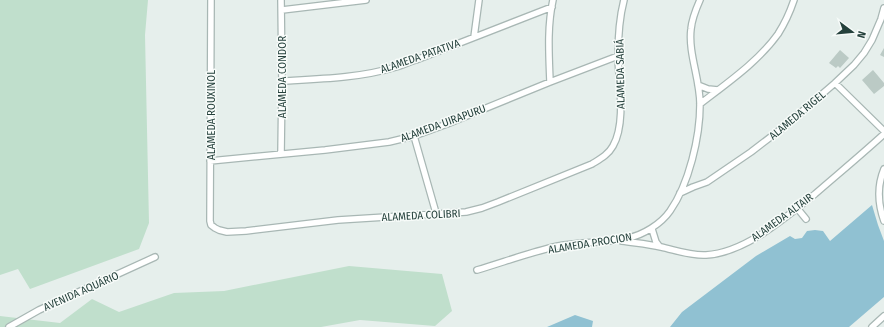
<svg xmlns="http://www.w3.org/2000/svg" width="884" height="327" font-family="'Fira Sans Condensed',sans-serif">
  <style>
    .green { fill: #c0dfcc }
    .water { fill: #90c1d2 }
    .building { fill: #bbcac5 }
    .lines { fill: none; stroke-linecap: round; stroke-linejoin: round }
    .minor-casing { stroke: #a8b7b4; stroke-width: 8 }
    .minor { stroke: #fff; stroke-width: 5.5 }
    .labels { text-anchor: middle; stroke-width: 3; stroke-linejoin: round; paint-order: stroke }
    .street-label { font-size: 11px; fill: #25413c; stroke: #f7fbf9 }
  </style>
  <rect width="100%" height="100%" fill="#e6efec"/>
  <!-- green -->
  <path class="green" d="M0 0H148L145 35 149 223 139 249 30 289 18 269 0 275Z
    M349 266 442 274 452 311 435 326 360 320 321 327H0V316L60 323 92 299 119 312 174 293 224 291Z"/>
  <!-- water -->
  <path class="water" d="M872 205 878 225 884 241V297L849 327H670L682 312 756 256 790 236 795 239 802 238 807 231 815 230 823 231 830 241Z
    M575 315 593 321 592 327H547Z"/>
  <!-- building -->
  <path class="building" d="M884 48V57L880 55Z
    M840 50 849 58 840 68 838 66 836 68 829 63Z
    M873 70 884 83V86L874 94 862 80Z"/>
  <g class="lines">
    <!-- minor casing -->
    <g class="minor-casing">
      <path id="minor" d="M211 0 210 221 211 225 215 228 219 230 227 232 246 231 338 220 466 212 482 208 498 202 592 164C600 159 608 155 613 146 626 123 619 84 618 58 618 38 619 19 624 0
        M282 10 366 0
        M474 37 479 0
        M282 81C320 79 360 78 396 67 403 65 409 62 416 60L552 7
        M550 82C549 55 547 27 553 0
        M835 83 884 131
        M698 85 708 89 718 90
        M700 104C727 83 758 62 778 34 785 23 790 12 794 0
        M414 136 436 213
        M281 154 282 81 281 0
        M210 161 325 150 389 142 414 136 447 124 550 82 618 56
        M884 169C877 186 878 204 884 221
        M680 193 693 187 707 182 751 152 785 126 835 83 854 65 864 53 872 40 881 19 884 8
        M797 208 806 219
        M652 229 656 242 659 246
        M622 241C635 243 648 244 661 247 675 250 691 256 706 255 745 253 785 218 815 194 838 174 861 155 884 134
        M477 270C504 262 531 252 558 246 581 242 605 243 628 238 643 235 661 224 670 211 689 184 700 137 700 104 700 79 688 53 691 29 692 19 696 9 700 0
        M9 327 39 310 155 257
        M872 327 884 316"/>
    </g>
    <!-- minor -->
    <use href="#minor" class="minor"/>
  </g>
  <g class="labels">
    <!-- street labels -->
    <g class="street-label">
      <text transform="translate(420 56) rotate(-19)" y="4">ALAMEDA PATATIVA</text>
      <text transform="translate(620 74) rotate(-91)" y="4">ALAMEDA SABIÁ</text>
      <text transform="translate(282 77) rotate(-90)" y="4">ALAMEDA CONDOR</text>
      <text transform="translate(211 115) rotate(-90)" y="4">ALAMEDA ROUXINOL</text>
      <text transform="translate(797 115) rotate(-40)" y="4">ALAMEDA RIGEL</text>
      <text transform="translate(443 123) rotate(-20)" y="4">ALAMEDA UIRAPURU</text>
      <text transform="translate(421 215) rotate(-3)" y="4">ALAMEDA COLIBRI</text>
      <text transform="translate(782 217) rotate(-36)" y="4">ALAMEDA ALTAIR</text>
      <text transform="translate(590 243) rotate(-9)" y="4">ALAMEDA PROCION</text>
      <text transform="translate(81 291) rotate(-24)" y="4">AVENIDA AQUÁRIO</text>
    </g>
  </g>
  <!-- north arrow -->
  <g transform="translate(852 32) rotate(106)" stroke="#f7fbf9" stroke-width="3" paint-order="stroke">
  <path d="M0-3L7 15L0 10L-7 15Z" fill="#25413c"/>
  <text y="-6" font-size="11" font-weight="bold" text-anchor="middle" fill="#25413c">N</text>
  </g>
</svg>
